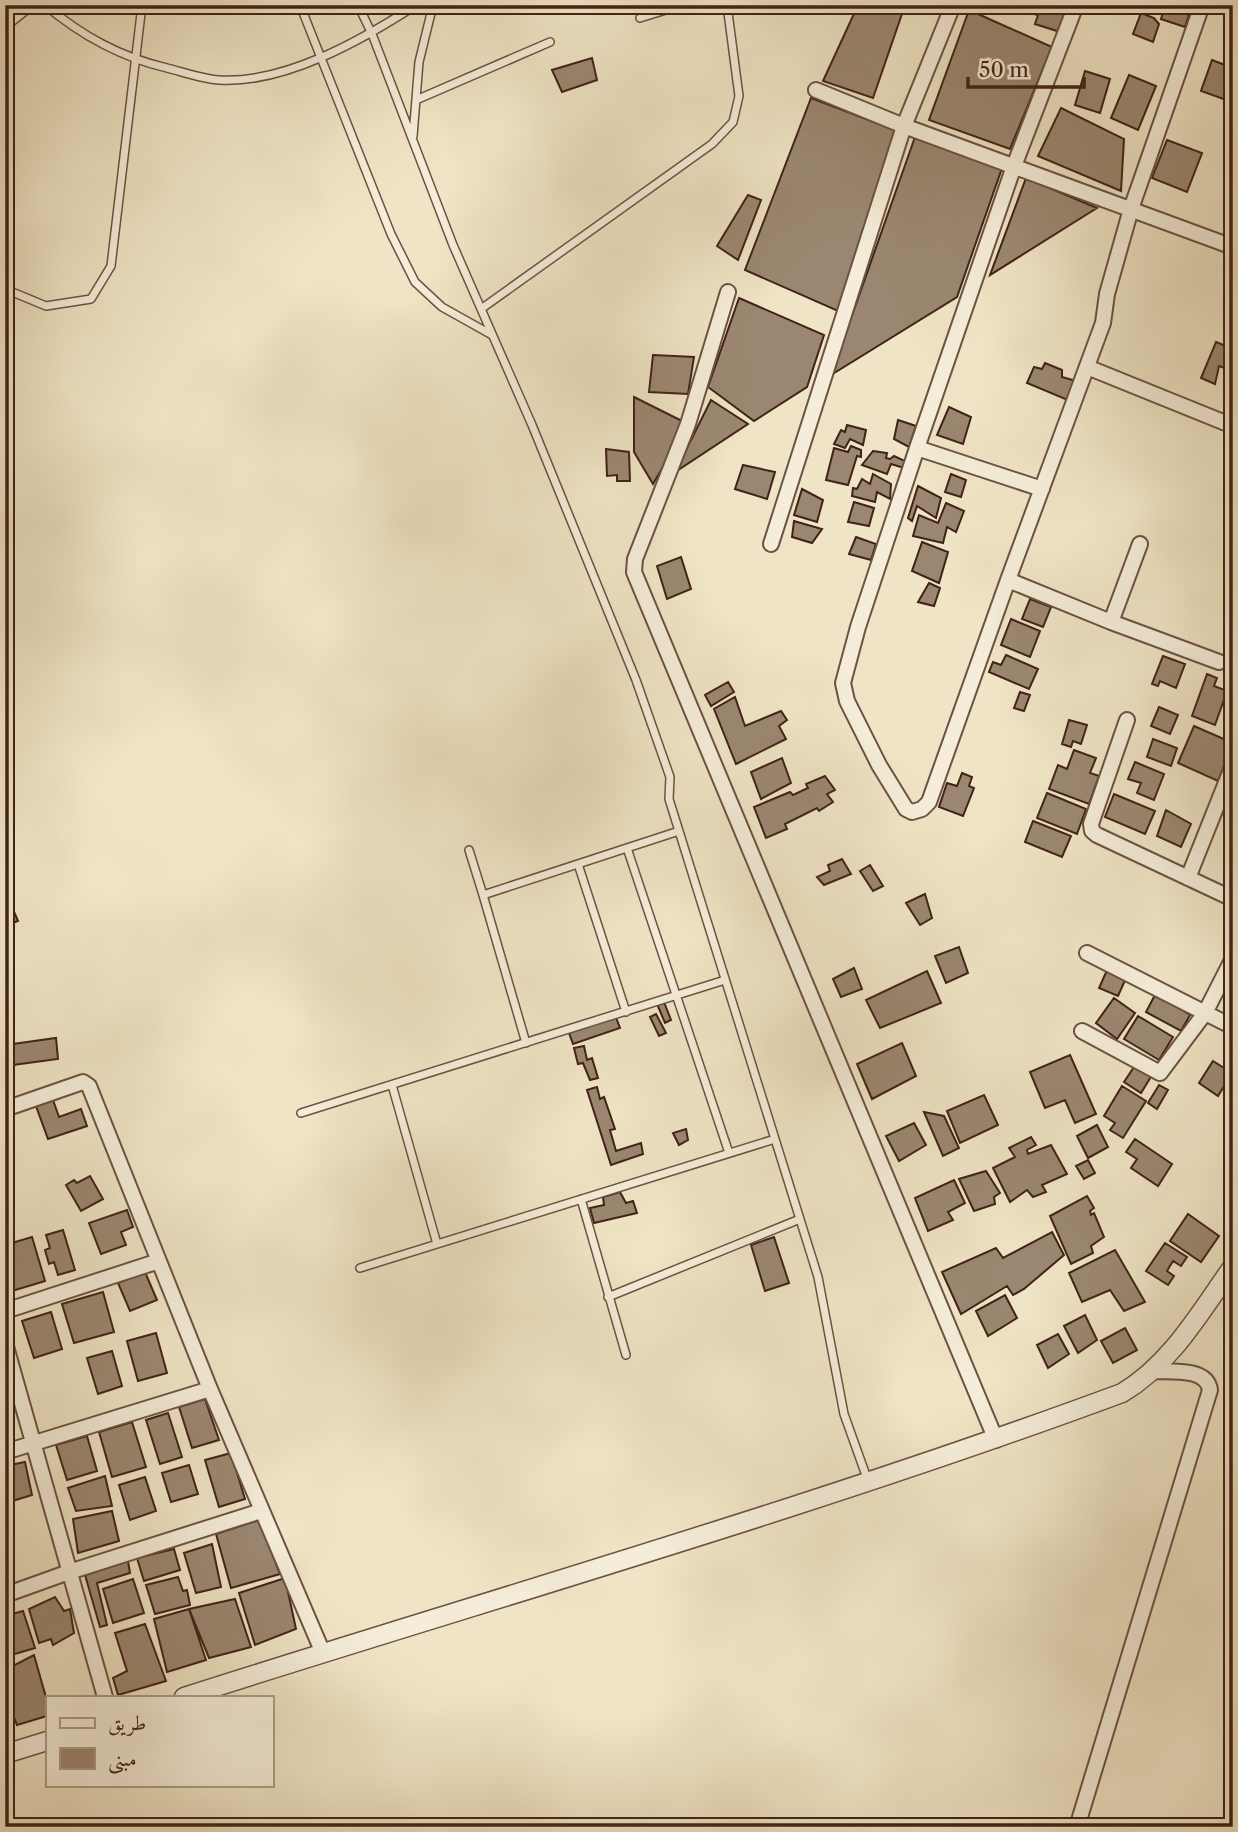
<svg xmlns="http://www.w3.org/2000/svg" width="1238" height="1832" font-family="'Libre Caslon Text',Amiri,serif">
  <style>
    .building { fill: #9b8771; stroke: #402217; stroke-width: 2 }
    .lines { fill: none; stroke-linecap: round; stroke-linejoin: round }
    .service-casing { stroke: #6c5242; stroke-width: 10 }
    .minor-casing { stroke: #6c5242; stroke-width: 18 }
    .tertiary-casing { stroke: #6c5242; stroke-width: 21 }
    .service { stroke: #f5edd9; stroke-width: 7 }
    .minor { stroke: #f5edd9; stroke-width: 14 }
    .tertiary { stroke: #f5edd9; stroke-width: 18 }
  </style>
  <rect width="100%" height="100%" fill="#efe4c5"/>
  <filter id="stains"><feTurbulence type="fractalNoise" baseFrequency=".00286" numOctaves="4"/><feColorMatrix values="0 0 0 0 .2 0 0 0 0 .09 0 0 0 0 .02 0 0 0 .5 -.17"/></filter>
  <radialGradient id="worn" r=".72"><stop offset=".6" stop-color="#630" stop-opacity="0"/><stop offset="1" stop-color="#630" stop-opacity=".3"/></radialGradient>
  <!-- building -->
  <path class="building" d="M858 5H897L904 8 873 98 823 81Z
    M1068 5 1060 32 1035 24 1038 15 1030 13 1024 6Z
    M1165 5H1188L1185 13 1189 15 1185 27 1161 19Z
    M969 10 1052 47 1010 149 929 120Z
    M1141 13 1154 18 1159 24 1153 42 1133 34Z
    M592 58 597 80 562 92 552 70Z
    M1212 60 1233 68V91L1229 101 1201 91Z
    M1085 71 1110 79 1100 113 1075 105Z
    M1129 75 1156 86 1138 130 1111 118Z
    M811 98 895 130 838 311 745 270Z
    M1061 108 1124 139 1121 191 1038 156Z
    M915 137 1002 168 957 297 831 375Z
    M1167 140 1202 153 1187 192 1152 178Z
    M1026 178 1097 208 990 275Z
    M748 195 761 200 738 260 717 246Z
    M739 298 824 335 807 387 754 421 708 387Z
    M1216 342 1233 349V360L1230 370 1219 366 1215 384 1201 378Z
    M653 355 694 357 688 394 649 392Z
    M1045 363 1062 370V377L1076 381 1070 401 1027 383 1034 367 1042 369Z
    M634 397 688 424 653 484 634 452Z
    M711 400 748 424 675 472Z
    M949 407 971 417 963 444 937 435Z
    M898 420 916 426 909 447 894 439Z
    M847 425 866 430 863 445 850 439 845 448 834 444 841 430 845 432Z
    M851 446 861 450V457L857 456 848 485 826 480 834 448 848 452Z
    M606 449 629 452 630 481H617V475L607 476Z
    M873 451 887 453 886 458 890 459 894 456 905 461 904 468 891 464 887 474 862 465Z
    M743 465 775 472 767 499 735 489Z
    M873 474 891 484 890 499 877 492 875 502 852 496 853 488 857 489 862 479 870 484Z
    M951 474 966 480 961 497 945 492Z
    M918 486 941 498 936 518 917 506 912 521 908 518Z
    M802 489 823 500 817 522 794 515Z
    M854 502 874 508 869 526 848 522Z
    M946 503 964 511 956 532 947 527 943 543 913 536 919 515 938 523Z
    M794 521 822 529 812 543 792 537Z
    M856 537 876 544 871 560 849 554Z
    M922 542 948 552 939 583 912 571Z
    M681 557 691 589 667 599 657 566Z
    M929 583 940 588 934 606 918 602Z
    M1030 599 1051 607 1043 627 1022 619Z
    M1011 619 1040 631 1030 657 1001 645Z
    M1006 655 1038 669 1029 689 989 672 993 662 1001 665Z
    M1163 656 1185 664 1176 688 1160 681 1158 686 1152 684Z
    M1207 674 1217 678 1214 686 1227 691 1215 725 1192 716Z
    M728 682 734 692 711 706 705 695Z
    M1020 692 1030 695 1024 711 1014 708Z
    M735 697 745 726 781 711 787 720 779 726 786 739 736 764 714 709Z
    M1159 707 1178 715 1170 734 1151 726Z
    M1069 720 1087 725 1081 744 1073 741 1071 747 1062 744Z
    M1194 726 1233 743 1218 781 1178 763Z
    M1153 739 1177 748 1171 766 1147 757Z
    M1074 750 1096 758 1090 773 1099 776 1089 804 1049 789 1058 765 1067 769Z
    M782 758 791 783 761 799 751 772Z
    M1135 762 1164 774 1154 800 1137 793 1141 783 1128 779Z
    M962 773 972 777 969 786 974 788 963 816 939 807 947 783 957 786Z
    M825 776 835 790 827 794 833 802 819 811 817 808 785 824 787 829 766 838 754 807 790 792 793 795 808 788 806 784Z
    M1047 793 1086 809 1077 834 1037 818Z
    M1114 794 1155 811 1145 834 1105 817Z
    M1166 810 1191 824 1181 847 1157 836Z
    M1033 821 1071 836 1062 857 1025 842Z
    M842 859 851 874 824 885 817 877 830 871 828 865Z
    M870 865 883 886 873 891 860 871Z
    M5 891 18 921 5 926Z
    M925 894 932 918 920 925 906 903Z
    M959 947 968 973 946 983 935 956Z
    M854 968 862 989 841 997 833 979Z
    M1108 968 1127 976 1118 996 1099 988Z
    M927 971 941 1003 880 1028 866 1000Z
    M1156 993 1190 1015 1181 1031 1146 1012Z
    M1114 998 1135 1013 1117 1039 1096 1023Z
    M664 1002 671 1020 665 1023 657 1004Z
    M656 1014 666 1033 659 1036 650 1017Z
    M615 1015 620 1028 573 1044 569 1033Z
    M1138 1016 1173 1037 1159 1060 1124 1039Z
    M56 1038 58 1059 5 1066V1045Z
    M902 1043 916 1076 872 1099 857 1064Z
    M584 1046 587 1060 592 1058 598 1078 590 1080 583 1063 578 1064 574 1048Z
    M1070 1055 1096 1114 1075 1123 1065 1100 1045 1108 1030 1072Z
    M1213 1061 1232 1073 1218 1096 1199 1083Z
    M1136 1064 1152 1075 1141 1093 1124 1082Z
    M1159 1085 1168 1090 1157 1109 1148 1103Z
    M1122 1086 1146 1101 1123 1138 1110 1130 1115 1123 1104 1116Z
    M597 1087 600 1099 604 1097 615 1129 610 1130 616 1151 641 1143 643 1154 611 1165 587 1090Z
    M984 1095 998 1125 960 1143 947 1111Z
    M53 1100 59 1117 81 1109 87 1126 48 1139 36 1106Z
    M924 1112 944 1116 959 1148 943 1156Z
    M914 1123 926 1145 899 1161 886 1136Z
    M1097 1125 1108 1147 1088 1158 1077 1136Z
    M686 1129 688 1140 679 1145 673 1133Z
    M1031 1137 1036 1145 1027 1150 1028 1154 1051 1145 1067 1174 1042 1185 1046 1192 1033 1197 1027 1190 1010 1202 993 1168 1015 1157 1009 1148Z
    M1135 1139 1172 1164 1158 1186 1131 1168 1137 1159 1126 1152Z
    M1088 1160 1095 1173 1084 1179 1076 1166Z
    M986 1171 1000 1193 994 1197 995 1204 974 1211 959 1179Z
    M90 1176 103 1199 81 1211 66 1185 74 1180 77 1183Z
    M954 1180 965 1203 948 1212 953 1220 928 1231 915 1198Z
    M620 1192 626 1203 633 1201 637 1213 594 1223 590 1208 604 1205 603 1197Z
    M1087 1196 1094 1208 1090 1211 1091 1215 1094 1213 1104 1237 1091 1246 1093 1253 1071 1264 1050 1216Z
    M127 1210 133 1227 121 1232 126 1245 101 1254 89 1223Z
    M1188 1214 1219 1236 1201 1262 1170 1241Z
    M63 1230 75 1270 58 1275 54 1262 49 1264 45 1250 50 1248 46 1235Z
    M1052 1232 1064 1255 1024 1289 1013 1295 1007 1286 961 1314 942 1272 996 1248 1003 1258Z
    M32 1237 45 1281 12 1291 5 1268V1245Z
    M774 1237 789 1283 765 1291 751 1245Z
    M1165 1243 1187 1257 1181 1266 1173 1261 1167 1271 1174 1276 1168 1285 1146 1271Z
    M1115 1250 1145 1302 1124 1311 1110 1290 1082 1302 1069 1273Z
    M145 1272 157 1300 130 1311 118 1283Z
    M103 1292 114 1332 74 1343 62 1304Z
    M1005 1295 1017 1318 988 1336 976 1311Z
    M51 1312 62 1349 34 1358 22 1321Z
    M1085 1315 1097 1340 1078 1353 1064 1326Z
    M1125 1328 1137 1350 1113 1363 1101 1341Z
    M156 1333 167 1373 138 1381 127 1341Z
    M1058 1334 1069 1354 1048 1368 1037 1345Z
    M112 1351 122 1386 98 1394 87 1358Z
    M205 1399 219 1440 192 1448 179 1407Z
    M168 1413 182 1457 160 1464 146 1420Z
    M132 1422 146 1467 112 1477 99 1432Z
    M87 1436 97 1471 67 1480 56 1445Z
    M231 1453 245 1499 219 1507 205 1460Z
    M25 1462 32 1495 9 1502 5 1495V1466Z
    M189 1465 198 1494 171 1502 162 1473Z
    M105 1476 112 1506 76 1511 68 1488Z
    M145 1477 156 1511 130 1520 119 1485Z
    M112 1511 119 1541 78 1553 73 1519Z
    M259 1520 280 1574 231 1588 216 1534Z
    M212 1544 221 1587 196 1593 184 1553Z
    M174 1549 180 1570 144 1581 137 1558Z
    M128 1561 130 1573 97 1583 107 1625 100 1627 85 1575Z
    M178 1577 183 1591 187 1590 190 1605 155 1614 146 1585Z
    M285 1578 296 1629 255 1645 239 1593Z
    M133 1579 144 1613 113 1623 103 1589Z
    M55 1597 64 1611 70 1609 74 1633 53 1645 51 1639 39 1643 29 1609Z
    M235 1599 251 1647 209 1658 189 1609Z
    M189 1609 206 1660 167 1672 154 1619Z
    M23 1611 35 1648 8 1656 5 1647V1616Z
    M145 1624 166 1681 118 1695 113 1678 127 1671 115 1633Z
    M34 1655 47 1701V1716L17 1725 5 1695V1670Z"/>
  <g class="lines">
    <!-- service casing -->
    <g class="service-casing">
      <path id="service" d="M45 5C82 36 120 57 167 68 183 72 202 79 219 80 285 84 362 40 416 5
        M300 5 391 234 415 282 442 307 492 335
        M358 5 372 34 453 245 532 425 636 680 670 777 669 799 818 1277 844 1414 868 1481
        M640 18 682 5
        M5 27 33 5
        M416 100 550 42
        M413 136 419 62 433 5
        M5 289 46 306 91 299 111 266 142 5
        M481 309 712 144 733 122 739 96 727 5
        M627 848 729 1153
        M469 850 483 895 679 831
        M578 864 626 1012
        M483 895 526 1043
        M392 1085 437 1244
        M301 1113 725 980
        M581 1199 626 1355
        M360 1268 775 1139
        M608 1297 800 1219"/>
    </g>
    <!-- minor casing -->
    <g class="minor-casing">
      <path id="minor" d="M1076 5 1014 166 917 448 858 627 843 683 847 701 879 765 906 809 912 812 922 809 929 802 1008 580 1103 323 1107 294 1131 209 1202 5
        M816 90 904 126 1233 247
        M728 292 688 424 635 559 634 572 996 1440
        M1087 367 1233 426
        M917 448 1042 489
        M771 544 904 126 953 5
        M1008 580 1111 622 1219 662
        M1111 622 1140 544
        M1127 720 1091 824 1092 831 1097 835 1233 899
        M1188 878 1233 765
        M1087 953 1233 1027
        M1082 1031 1160 1073 1205 1013 1233 958
        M5 1109 83 1082 89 1086 210 1389 323 1653
        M5 1311 159 1261
        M5 1343 105 1697
        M5 1452 210 1389
        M5 1595 69 1572 261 1511
        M1077 1827 1210 1390C1207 1367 1170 1372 1152 1371"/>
    </g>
    <!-- tertiary casing -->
    <g class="tertiary-casing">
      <path id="tertiary" d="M184 1697C497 1597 814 1507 1122 1393 1171 1364 1201 1311 1233 1266
        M5 1754 47 1741"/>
    </g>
    <!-- service -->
    <use href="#service" class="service"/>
    <!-- minor -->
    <use href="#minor" class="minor"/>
    <!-- tertiary -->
    <use href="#tertiary" class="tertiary"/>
  </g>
  <!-- margin -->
  <rect width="1238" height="1832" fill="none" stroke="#efe4c5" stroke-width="28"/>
  <rect x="7" y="7" width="1224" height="1818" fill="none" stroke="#402217" stroke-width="3.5"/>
  <rect x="14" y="14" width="1210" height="1804" fill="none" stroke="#402217" stroke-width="2"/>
  <!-- legend -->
  <rect x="46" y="1696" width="228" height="91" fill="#f5edd9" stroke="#ad9c8b" stroke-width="2"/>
  <rect x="60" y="1718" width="35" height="10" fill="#f5edd9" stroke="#ad9c8b" stroke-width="2"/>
  <text x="108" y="1730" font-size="21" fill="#402217">طريق</text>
  <rect x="60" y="1748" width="35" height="21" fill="#9b8771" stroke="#ad9c8b" stroke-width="2"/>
  <text x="108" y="1766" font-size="21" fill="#402217">مبنى</text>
  <!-- scale -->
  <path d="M968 77v10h116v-10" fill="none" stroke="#402217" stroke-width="3.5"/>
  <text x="979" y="77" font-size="21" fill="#402217" stroke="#f5edd9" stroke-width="5" paint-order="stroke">50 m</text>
  <rect width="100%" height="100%" filter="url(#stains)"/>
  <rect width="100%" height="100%" fill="url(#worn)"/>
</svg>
